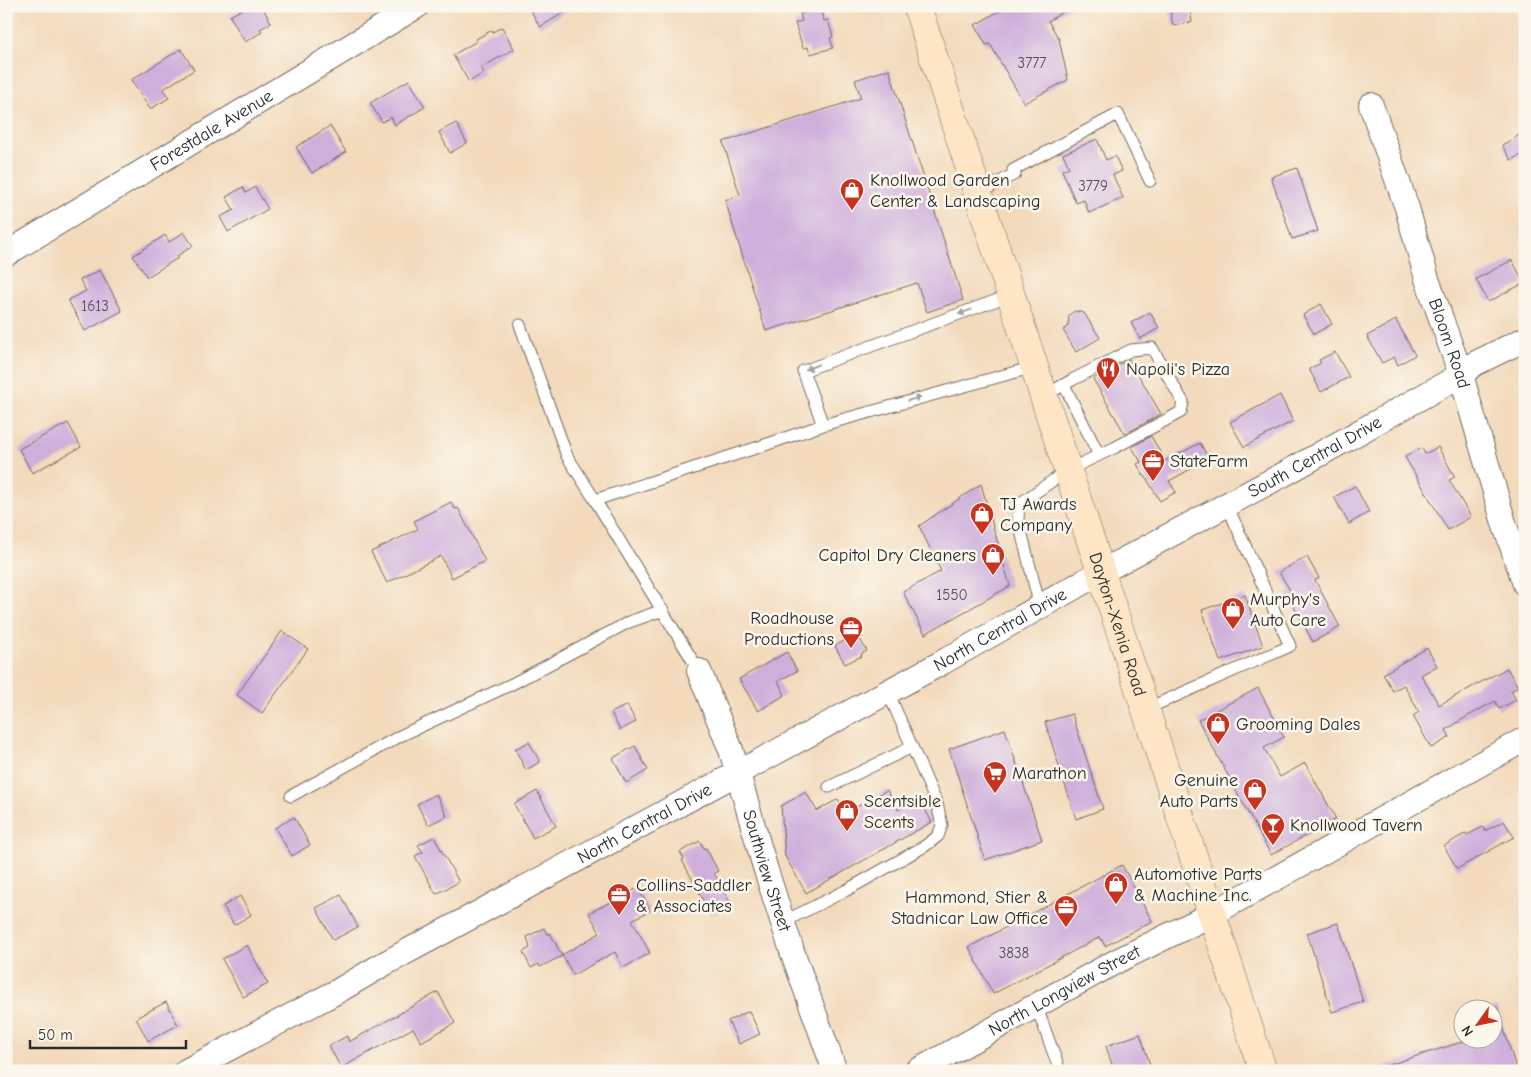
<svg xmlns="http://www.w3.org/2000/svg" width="1531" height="1077" font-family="'Comic Neue',sans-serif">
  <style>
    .building { fill: #ceafdb }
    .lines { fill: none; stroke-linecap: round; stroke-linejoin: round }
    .lane-casing { stroke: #71685e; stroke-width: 13 }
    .street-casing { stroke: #71685e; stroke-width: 26 }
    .secondary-casing { stroke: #71685e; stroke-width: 29 }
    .lane { stroke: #fff; stroke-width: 11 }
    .street { stroke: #fff; stroke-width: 24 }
    .secondary { stroke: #fde5c5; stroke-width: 28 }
    .oneway { fill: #a0a0a0 }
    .labels { text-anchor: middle; stroke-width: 5; stroke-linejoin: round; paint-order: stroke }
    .number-label { font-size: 15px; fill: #544c57 }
    .street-label { font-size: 18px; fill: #2b2b2b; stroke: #fbf7ec }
    .poi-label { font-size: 18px; fill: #2b2b2b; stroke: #fbf7ec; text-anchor: start }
  </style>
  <rect width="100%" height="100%" fill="#fbf7ec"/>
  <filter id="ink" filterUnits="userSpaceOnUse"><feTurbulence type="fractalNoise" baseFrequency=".02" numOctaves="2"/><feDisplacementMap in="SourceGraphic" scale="10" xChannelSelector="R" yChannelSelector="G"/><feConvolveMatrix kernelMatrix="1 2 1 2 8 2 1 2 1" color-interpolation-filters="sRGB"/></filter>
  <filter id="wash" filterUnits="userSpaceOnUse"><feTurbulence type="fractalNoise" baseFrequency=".0096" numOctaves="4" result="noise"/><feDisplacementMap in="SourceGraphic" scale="20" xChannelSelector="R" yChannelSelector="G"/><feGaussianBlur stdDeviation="1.12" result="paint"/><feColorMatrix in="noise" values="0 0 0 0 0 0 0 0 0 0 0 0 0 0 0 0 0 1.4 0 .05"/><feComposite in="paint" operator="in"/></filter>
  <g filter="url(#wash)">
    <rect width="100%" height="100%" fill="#f3dabc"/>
    <g id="blocks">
      <!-- building -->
      <path class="building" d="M248 6H262L271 23 260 29 262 32 245 42 230 16Z
        M528 6H575L540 27Z
        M1008 6H1073L1048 21 1059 39 1068 80 1024 103 990 44 986 45 975 25Z
        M1169 6H1189L1192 22 1173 26Z
        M820 8 824 21 828 20 833 37 830 38 833 48 810 54 808 47 803 48 795 23 802 21 800 14Z
        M502 27 514 49 481 68 484 73 469 82 453 55 477 41 476 39 492 30 493 32Z
        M181 49 194 70 163 89 169 98 150 109 131 80Z
        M889 69 963 300 927 312 917 283 766 331 725 200 740 195 723 142 861 98 855 80Z
        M409 80 425 107 395 125 391 117 382 122 370 103Z
        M456 123 467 143 450 153 439 132Z
        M330 126 346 152 312 173 296 147Z
        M1525 132V153L1511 160 1502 145Z
        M1097 139 1106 160 1115 156 1122 171 1113 175 1123 198 1089 213 1084 200 1076 203 1062 170 1069 167 1063 154Z
        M1297 168 1318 231 1292 239 1271 177Z
        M243 187 246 193 255 187 268 209 228 232 220 217 234 210 226 197Z
        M184 232 193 246 177 256 178 258 147 277 133 256 165 235 169 242Z
        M1512 260 1524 283 1488 302 1476 279Z
        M100 270 122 311 85 331 68 300 86 291 80 280Z
        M1321 304 1332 324 1314 334 1303 315Z
        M1075 311 1084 313 1100 338 1076 352 1063 330 1068 327 1069 315Z
        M1150 312 1159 328 1140 339 1131 323Z
        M1396 320 1415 355 1398 365 1394 357 1382 363 1367 336Z
        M1335 352 1349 377 1321 392 1309 369 1321 363 1319 360Z
        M1129 359 1161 414 1125 434 1093 379Z
        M1280 395 1293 421 1244 447 1230 422Z
        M68 423 81 447 32 473 19 449Z
        M1151 436 1165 461 1200 443 1209 459 1169 481 1176 492 1160 501 1145 476H1144L1137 464 1141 462 1132 447Z
        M1438 447 1455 477 1449 480 1471 517 1448 530 1405 457 1422 448 1425 454Z
        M981 484 1010 586 925 634 903 592 941 571 919 526Z
        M1355 486 1369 512 1349 524 1334 497Z
        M451 502 455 509 458 508 485 561 452 578 441 556 387 583 371 552 418 529 414 521Z
        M1307 557 1319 578 1315 580 1340 627 1313 642 1287 594 1291 592 1279 572Z
        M1245 595 1263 646 1220 661 1202 610Z
        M282 631 308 649 262 713 237 695Z
        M857 634 867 651 861 654 862 656 845 664 835 646Z
        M1427 648 1437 666 1421 675 1439 705 1507 668 1518 687 1511 691 1516 700 1499 709 1495 701 1463 719 1446 730 1450 737 1431 748 1413 716 1419 712 1404 685 1393 691 1383 674Z
        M787 652 797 671 778 681 785 695 758 711 739 679Z
        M1258 688 1284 737 1264 748 1280 777 1305 763 1336 819 1271 855 1198 720Z
        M627 705 636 722 620 730 611 713Z
        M1072 714 1103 809 1076 819 1045 722Z
        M1005 729 1042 840 985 860 949 749Z
        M529 742 540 762 526 770 515 749Z
        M635 746 648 770 626 783 613 758Z
        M887 790 898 810 919 799 932 822 806 893 785 856 781 806 806 792 817 811 838 799 846 813Z
        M537 791 556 826 533 838 514 804Z
        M436 794 447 816 428 825 417 804Z
        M294 817 310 845 292 856 275 828Z
        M1504 821 1514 837 1457 869 1444 846 1466 833 1467 835 1483 827 1485 831Z
        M434 837 459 882 436 894 415 856 423 852 418 845Z
        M700 841 704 849 706 848 718 871 714 873 731 905 711 915 682 860 684 859 680 852Z
        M1122 865 1152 921 1105 946 1100 937 993 994 969 947Z
        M638 888 650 911 632 920 650 953 623 968 615 952 573 975 562 955 600 933 589 913Z
        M341 895 358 927 333 940 316 908Z
        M240 896 251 915 234 925 223 906Z
        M1338 923 1363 1002 1332 1012 1307 933Z
        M544 928 547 934 550 933 562 956 540 967 539 964 531 968 523 952 530 948 527 937Z
        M247 945 268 984 243 997 222 959Z
        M438 992 455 1023 421 1042 413 1028 341 1068 329 1046 347 1036 349 1042Z
        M166 1002 178 1025 148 1041 136 1018Z
        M1494 1007H1497L1517 1071H1382V1067L1468 1040H1494Z
        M749 1011 760 1034 739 1044 728 1021Z
        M1140 1034 1152 1071H1114L1106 1046Z"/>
    </g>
  </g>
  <g filter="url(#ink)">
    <use href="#blocks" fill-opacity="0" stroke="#71685e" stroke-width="1"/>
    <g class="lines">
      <!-- lane casing -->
      <g class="lane-casing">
        <path id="lane" d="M978 193 1015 174 1013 170 1118 114 1150 181
          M1011 295 803 371 823 425 1034 367
          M520 325 567 456 595 500
          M1064 385 1099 455
          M1040 607 1018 519 1019 504 1068 470 1114 448 1181 412 1183 402 1152 348 1131 350 1072 380 1044 396
          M699 671 595 500 762 446 823 425
          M1146 709 1290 646 1227 505
          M829 787 912 747
          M291 796 402 735 512 684 629 622 663 610
          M783 922 845 891 925 846 938 836 942 825 937 804 888 692
          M1036 1005 1060 1071"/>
      </g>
      <!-- street casing -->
      <g class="street-casing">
        <g id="street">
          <path id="s1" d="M1371 105 1407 208 1427 279 1461 375 1504 523 1525 584"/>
          <path id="s2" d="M6 254 417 6"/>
          <path id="s3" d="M699 671 731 750 765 867 792 951 835 1071"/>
          <path id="s4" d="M186 1071 338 991 382 965 943 662 1101 572 1288 472 1461 375 1474 364 1525 339"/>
          <path id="s5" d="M917 1071 1117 961 1212 914 1525 739"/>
        </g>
      </g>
      <!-- secondary casing -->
      <g class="secondary-casing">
        <g id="secondary">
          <path id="s6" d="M917 6 1263 1071"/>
        </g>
      </g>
      <!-- lane -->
      <use href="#lane" class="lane"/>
      <!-- street -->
      <use href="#street" class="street"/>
      <!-- secondary -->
      <use href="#secondary" class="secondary"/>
    </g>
    <!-- one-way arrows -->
    <defs><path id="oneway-solid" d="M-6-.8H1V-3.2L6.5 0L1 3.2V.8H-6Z" transform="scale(1.25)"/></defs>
    <g class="oneway">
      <use href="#oneway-solid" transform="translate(965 312) rotate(160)"/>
      <use href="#oneway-solid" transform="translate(812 367) rotate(157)"/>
      <use href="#oneway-solid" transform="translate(914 399) rotate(-16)"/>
    </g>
  </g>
  <!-- icons -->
  <defs>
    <g id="shop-pin" transform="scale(1.25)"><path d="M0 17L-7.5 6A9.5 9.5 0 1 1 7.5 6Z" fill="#c8321e" stroke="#fbf7ec"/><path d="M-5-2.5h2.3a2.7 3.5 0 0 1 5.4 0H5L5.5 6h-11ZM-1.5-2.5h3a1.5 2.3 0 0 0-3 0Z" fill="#fff"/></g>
    <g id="restaurant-pin" transform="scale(1.25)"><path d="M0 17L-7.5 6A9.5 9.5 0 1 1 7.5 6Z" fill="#c8321e" stroke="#fbf7ec"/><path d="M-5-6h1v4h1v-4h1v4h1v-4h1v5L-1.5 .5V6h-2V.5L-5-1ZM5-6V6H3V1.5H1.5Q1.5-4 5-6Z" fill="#fff"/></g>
    <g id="office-pin" transform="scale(1.25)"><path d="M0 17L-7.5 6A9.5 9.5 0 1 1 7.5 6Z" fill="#c8321e" stroke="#fbf7ec"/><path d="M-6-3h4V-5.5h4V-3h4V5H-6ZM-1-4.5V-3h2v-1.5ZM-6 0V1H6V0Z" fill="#fff"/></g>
    <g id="supermarket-pin" transform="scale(1.25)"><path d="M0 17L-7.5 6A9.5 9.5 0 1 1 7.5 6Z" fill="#c8321e" stroke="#fbf7ec"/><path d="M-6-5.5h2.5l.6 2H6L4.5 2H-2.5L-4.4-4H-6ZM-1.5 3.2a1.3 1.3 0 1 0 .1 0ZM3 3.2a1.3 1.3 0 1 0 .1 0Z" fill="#fff"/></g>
    <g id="bar-pin" transform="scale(1.25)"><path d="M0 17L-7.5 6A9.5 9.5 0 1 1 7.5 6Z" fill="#c8321e" stroke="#fbf7ec"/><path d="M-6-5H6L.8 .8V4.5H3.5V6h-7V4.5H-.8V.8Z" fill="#fff"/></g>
  </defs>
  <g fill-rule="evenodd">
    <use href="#shop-pin" x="852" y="190"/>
    <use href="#restaurant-pin" x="1108" y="369"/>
    <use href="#office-pin" x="1153" y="461"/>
    <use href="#shop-pin" x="982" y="514"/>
    <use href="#shop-pin" x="993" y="555"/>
    <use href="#shop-pin" x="1233" y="609"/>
    <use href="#office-pin" x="851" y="628"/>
    <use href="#shop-pin" x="1218" y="724"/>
    <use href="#supermarket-pin" x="995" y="773"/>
    <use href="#shop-pin" x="1255" y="790"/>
    <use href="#shop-pin" x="847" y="811"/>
    <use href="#bar-pin" x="1273" y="825"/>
    <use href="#shop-pin" x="1116" y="884"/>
    <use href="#office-pin" x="619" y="895"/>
    <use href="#office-pin" x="1066" y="907"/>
  </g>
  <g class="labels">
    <!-- number labels -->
    <g class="number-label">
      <text x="1032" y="68">3777</text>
      <text x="1093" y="191">3779</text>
      <text x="95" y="311">1613</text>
      <text x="952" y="600">1550</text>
      <text x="1014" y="958">3838</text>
    </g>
    <!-- street labels -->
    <g class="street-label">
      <text dy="6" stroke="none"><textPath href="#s2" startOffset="240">Forestdale Avenue</textPath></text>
      <text dy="6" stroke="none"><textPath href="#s1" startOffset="251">Bloom Road</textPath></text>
      <text dy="6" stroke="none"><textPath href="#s4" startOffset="1285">South Central Drive</textPath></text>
      <text dy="6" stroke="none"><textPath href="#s6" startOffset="650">Dayton-Xenia Road</textPath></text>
      <text dy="6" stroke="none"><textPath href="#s4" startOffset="926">North Central Drive</textPath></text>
      <text dy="6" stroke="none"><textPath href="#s4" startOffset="521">North Central Drive</textPath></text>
      <text dy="6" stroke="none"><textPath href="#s3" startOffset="211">Southview Street</textPath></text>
      <text dy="6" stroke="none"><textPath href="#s5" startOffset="168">North Longview Street</textPath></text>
    </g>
    <!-- poi labels -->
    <g class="poi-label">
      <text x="870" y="186">Knollwood Garden<tspan x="870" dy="21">Center &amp; Landscaping</tspan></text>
      <text x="1126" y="375">Napoli's Pizza</text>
      <text x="1170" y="467">StateFarm</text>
      <text x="1000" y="510">TJ Awards<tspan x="1000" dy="21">Company</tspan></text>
      <text x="976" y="561" text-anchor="end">Capitol Dry Cleaners</text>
      <text x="1250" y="605">Murphy's<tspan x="1250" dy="21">Auto Care</tspan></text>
      <text x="834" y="624" text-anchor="end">Roadhouse<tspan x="834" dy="21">Productions</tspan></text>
      <text x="1236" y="730">Grooming Dales</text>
      <text x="1012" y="779">Marathon</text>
      <text x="1238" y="786" text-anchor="end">Genuine<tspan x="1238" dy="21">Auto Parts</tspan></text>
      <text x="864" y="807">Scentsible<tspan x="864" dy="21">Scents</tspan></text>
      <text x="1290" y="831">Knollwood Tavern</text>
      <text x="1134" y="880">Automotive Parts<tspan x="1134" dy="21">&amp; Machine Inc.</tspan></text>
      <text x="636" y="891">Collins-Saddler<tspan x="636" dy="21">&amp; Associates</tspan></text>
      <text x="1048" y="903" text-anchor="end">Hammond, Stier &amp;<tspan x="1048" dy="21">Stadnicar Law Office</tspan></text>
    </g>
  </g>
  <!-- margin -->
  <rect width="1531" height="1077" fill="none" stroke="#fbf7ec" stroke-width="25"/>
  <!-- north arrow -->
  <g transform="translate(1478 1024) rotate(237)"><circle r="24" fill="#fbf7ec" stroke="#a8a59f"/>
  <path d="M0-4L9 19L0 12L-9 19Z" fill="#c8321e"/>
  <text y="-8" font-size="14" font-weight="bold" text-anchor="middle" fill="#2b2b2b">N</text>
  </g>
  <!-- scale -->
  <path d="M30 1040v8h156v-8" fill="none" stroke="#2b2b2b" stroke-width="2.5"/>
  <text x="38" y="1040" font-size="15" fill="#2b2b2b" stroke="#fbf7ec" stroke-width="4" paint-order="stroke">50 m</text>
</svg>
